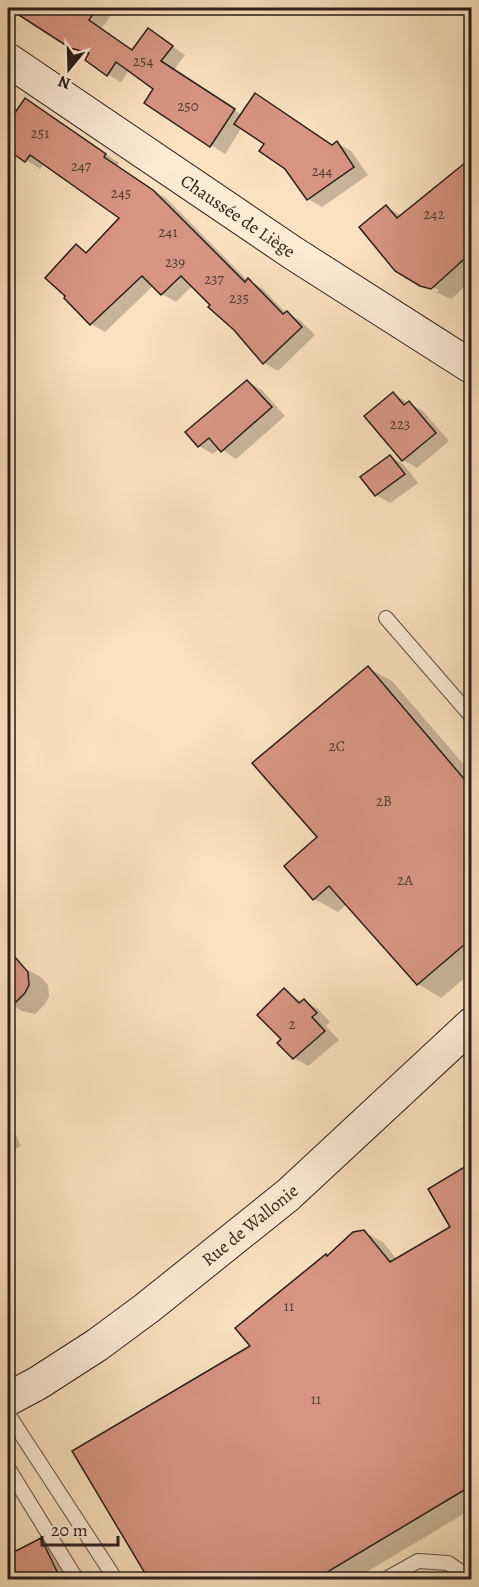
<svg xmlns="http://www.w3.org/2000/svg" width="479" height="1587" font-family="Alegreya,serif">
  <style>
    .shadow { fill: #0003 }
    .building { fill: #d79582; stroke: #2a1e18; stroke-width: 1.5 }
    .lines { fill: none; stroke-linecap: round; stroke-linejoin: round }
    .lane-casing { stroke: #5e4f42; stroke-width: 16 }
    .secondary-casing { stroke: #2a1e18; stroke-width: 35 }
    .lane { stroke: #fcecd5; stroke-width: 14 }
    .secondary { stroke: #fcecd5; stroke-width: 33 }
    .labels { text-anchor: middle; stroke-width: 6; stroke-linejoin: round; paint-order: stroke }
    .number-label { font-size: 15px; fill: #553c32 }
    .street-label { font-size: 18px; fill: #2a1e18; stroke: #fcecd5 }
  </style>
  <rect width="100%" height="100%" fill="#fae1bf"/>
  <filter id="stains"><feTurbulence type="fractalNoise" baseFrequency=".00333" numOctaves="4"/><feColorMatrix values="0 0 0 0 .2 0 0 0 0 .09 0 0 0 0 .02 0 0 0 .5 -.17"/></filter>
  <radialGradient id="worn" r=".72"><stop offset=".6" stop-color="#630" stop-opacity="0"/><stop offset="1" stop-color="#630" stop-opacity=".3"/></radialGradient>
  <!-- shadow -->
  <path class="shadow" d="M11 8H97L110 17 101 29 133 50 148 30 185 55 174 70 242 115 270 103 333 146 337 143 351 151 368 175 322 207 308 199 266 143 242 127 225 154 146 103 155 89 129 70 121 82 107 74 89 56 71 46Z
    M25 100 119 163 117 166 167 199 248 281 262 288 286 313 301 321 315 335 278 371 264 363 193 285 176 302 162 294 154 285 105 332 91 324 77 246 88 253 121 218 44 163 40 169 8 148V126Z
    M472 160V284L469 283 451 299 431 290 438 292V289L421 285 386 207 402 216Z
    M248 382 262 390 285 416 236 459 220 448 213 454 199 446Z
    M393 394 423 411 449 441 417 468 403 460Z
    M390 456 404 465 418 483 390 503 376 495Z
    M368 668 392 681 472 774V972L441 998 418 984 347 904 338 912 314 899 319 838Z
    M8 962H12L20 966 41 977 48 985 49 997 45 1004 35 1014 22 1011 8 1002Z
    M284 990 302 1002 304 1001 318 1009 330 1022 326 1026 339 1040 308 1066 294 1058 283 1039Z
    M8 1056 13 1068 8 1071Z
    M8 1118 21 1146 8 1153Z
    M8 1155 13 1166 8 1169Z
    M472 1165V1509L353 1580H150L252 1346 328 1257 363 1231 384 1243 397 1260 452 1227 430 1190Z
    M41 1540 65 1554 77 1580H8V1566Z"/>
  <!-- building -->
  <path class="building" d="M8 8H97L89 20 132 50 148 28 173 46 161 61 235 109 210 147 144 103 153 89 116 62 107 76 85 60 89 53 70 48Z
    M255 93 332 145 337 141 354 167 307 200 285 169 259 151 264 144 234 124Z
    M25 98 106 154 104 157 153 190 245 282 248 278 283 314 287 311 302 327 263 364 234 330 208 307 210 305 181 276 161 295 142 276 90 325 64 298 65 296 45 278 76 244 86 253 119 218 30 155 25 162 8 150V123Z
    M471 158V253L431 289 420 286 395 271 359 227 386 205 397 218Z
    M247 380 272 407 221 452 209 438 198 447 185 432Z
    M393 392 404 405 409 401 436 433 402 461 364 416Z
    M390 455 405 474 375 496 360 477Z
    M368 666 471 787V939L417 985 329 886 313 900 284 866 317 837 252 763Z
    M8 949 28 972 29 985 25 993 8 1010Z
    M284 988 299 1003 304 999 317 1013 312 1017 325 1031 293 1059 277 1043 281 1039 257 1015Z
    M471 1163V1486L314 1580H149L72 1451 250 1346 235 1328 326 1254 327 1256 353 1232 364 1230 390 1262 450 1227 428 1189Z
    M41 1538 61 1580H8V1555Z"/>
  <g class="lines">
    <!-- lane casing -->
    <g class="lane-casing">
      <path id="lane" d="M386 618 472 717
        M8 1414 116 1580
        M8 1468 77 1580
        M384 1580 418 1561 448 1563 472 1579"/>
    </g>
    <!-- secondary casing -->
    <g class="secondary-casing">
      <path id="secondary" d="M8 60 293 253 472 367
        M8 1399 38 1383 97 1345 147 1308 288 1195 472 1024"/>
    </g>
    <!-- lane -->
    <use href="#lane" class="lane"/>
    <!-- secondary -->
    <use href="#secondary" class="secondary"/>
  </g>
  <g class="labels">
    <!-- number labels -->
    <g class="number-label">
      <text x="143" y="66">254</text>
      <text x="188" y="111">250</text>
      <text x="40" y="138">251</text>
      <text x="81" y="171">247</text>
      <text x="322" y="176">244</text>
      <text x="121" y="198">245</text>
      <text x="434" y="219">242</text>
      <text x="168" y="237">241</text>
      <text x="175" y="267">239</text>
      <text x="214" y="284">237</text>
      <text x="239" y="303">235</text>
      <text x="400" y="429">223</text>
      <text x="337" y="751">2C</text>
      <text x="384" y="806">2B</text>
      <text x="405" y="885">2A</text>
      <text x="292" y="1029">2</text>
      <text x="289" y="1311">11</text>
      <text x="316" y="1404">11</text>
    </g>
    <!-- street labels -->
    <g class="street-label">
      <text transform="translate(238 216) rotate(34)" y="6">Chaussée de Liège</text>
      <text transform="translate(250 1225) rotate(-39)" y="6">Rue de Wallonie</text>
    </g>
  </g>
  <!-- margin -->
  <rect width="479" height="1587" fill="none" stroke="#fae1bf" stroke-width="30"/>
  <rect x="9" y="9" width="461" height="1569" fill="none" stroke="#2a1e18" stroke-width="3"/>
  <rect x="15" y="15" width="449" height="1557" fill="none" stroke="#2a1e18" stroke-width="1.5"/>
  <!-- north arrow -->
  <g transform="translate(69 69) rotate(199)" stroke="#fcecd5" stroke-width="4.5" paint-order="stroke">
  <path d="M0-4.5L10 22L0 15L-10 22Z" fill="#2a1e18"/>
  <text y="-9" font-size="16" font-weight="bold" text-anchor="middle" fill="#2a1e18">N</text>
  </g>
  <!-- scale -->
  <path d="M42 1536v9h76v-9" fill="none" stroke="#2a1e18" stroke-width="3"/>
  <text x="51" y="1536" font-size="18" fill="#2a1e18" stroke="#fcecd5" stroke-width="4.5" paint-order="stroke">20 m</text>
  <rect width="100%" height="100%" filter="url(#stains)"/>
  <rect width="100%" height="100%" fill="url(#worn)"/>
</svg>
